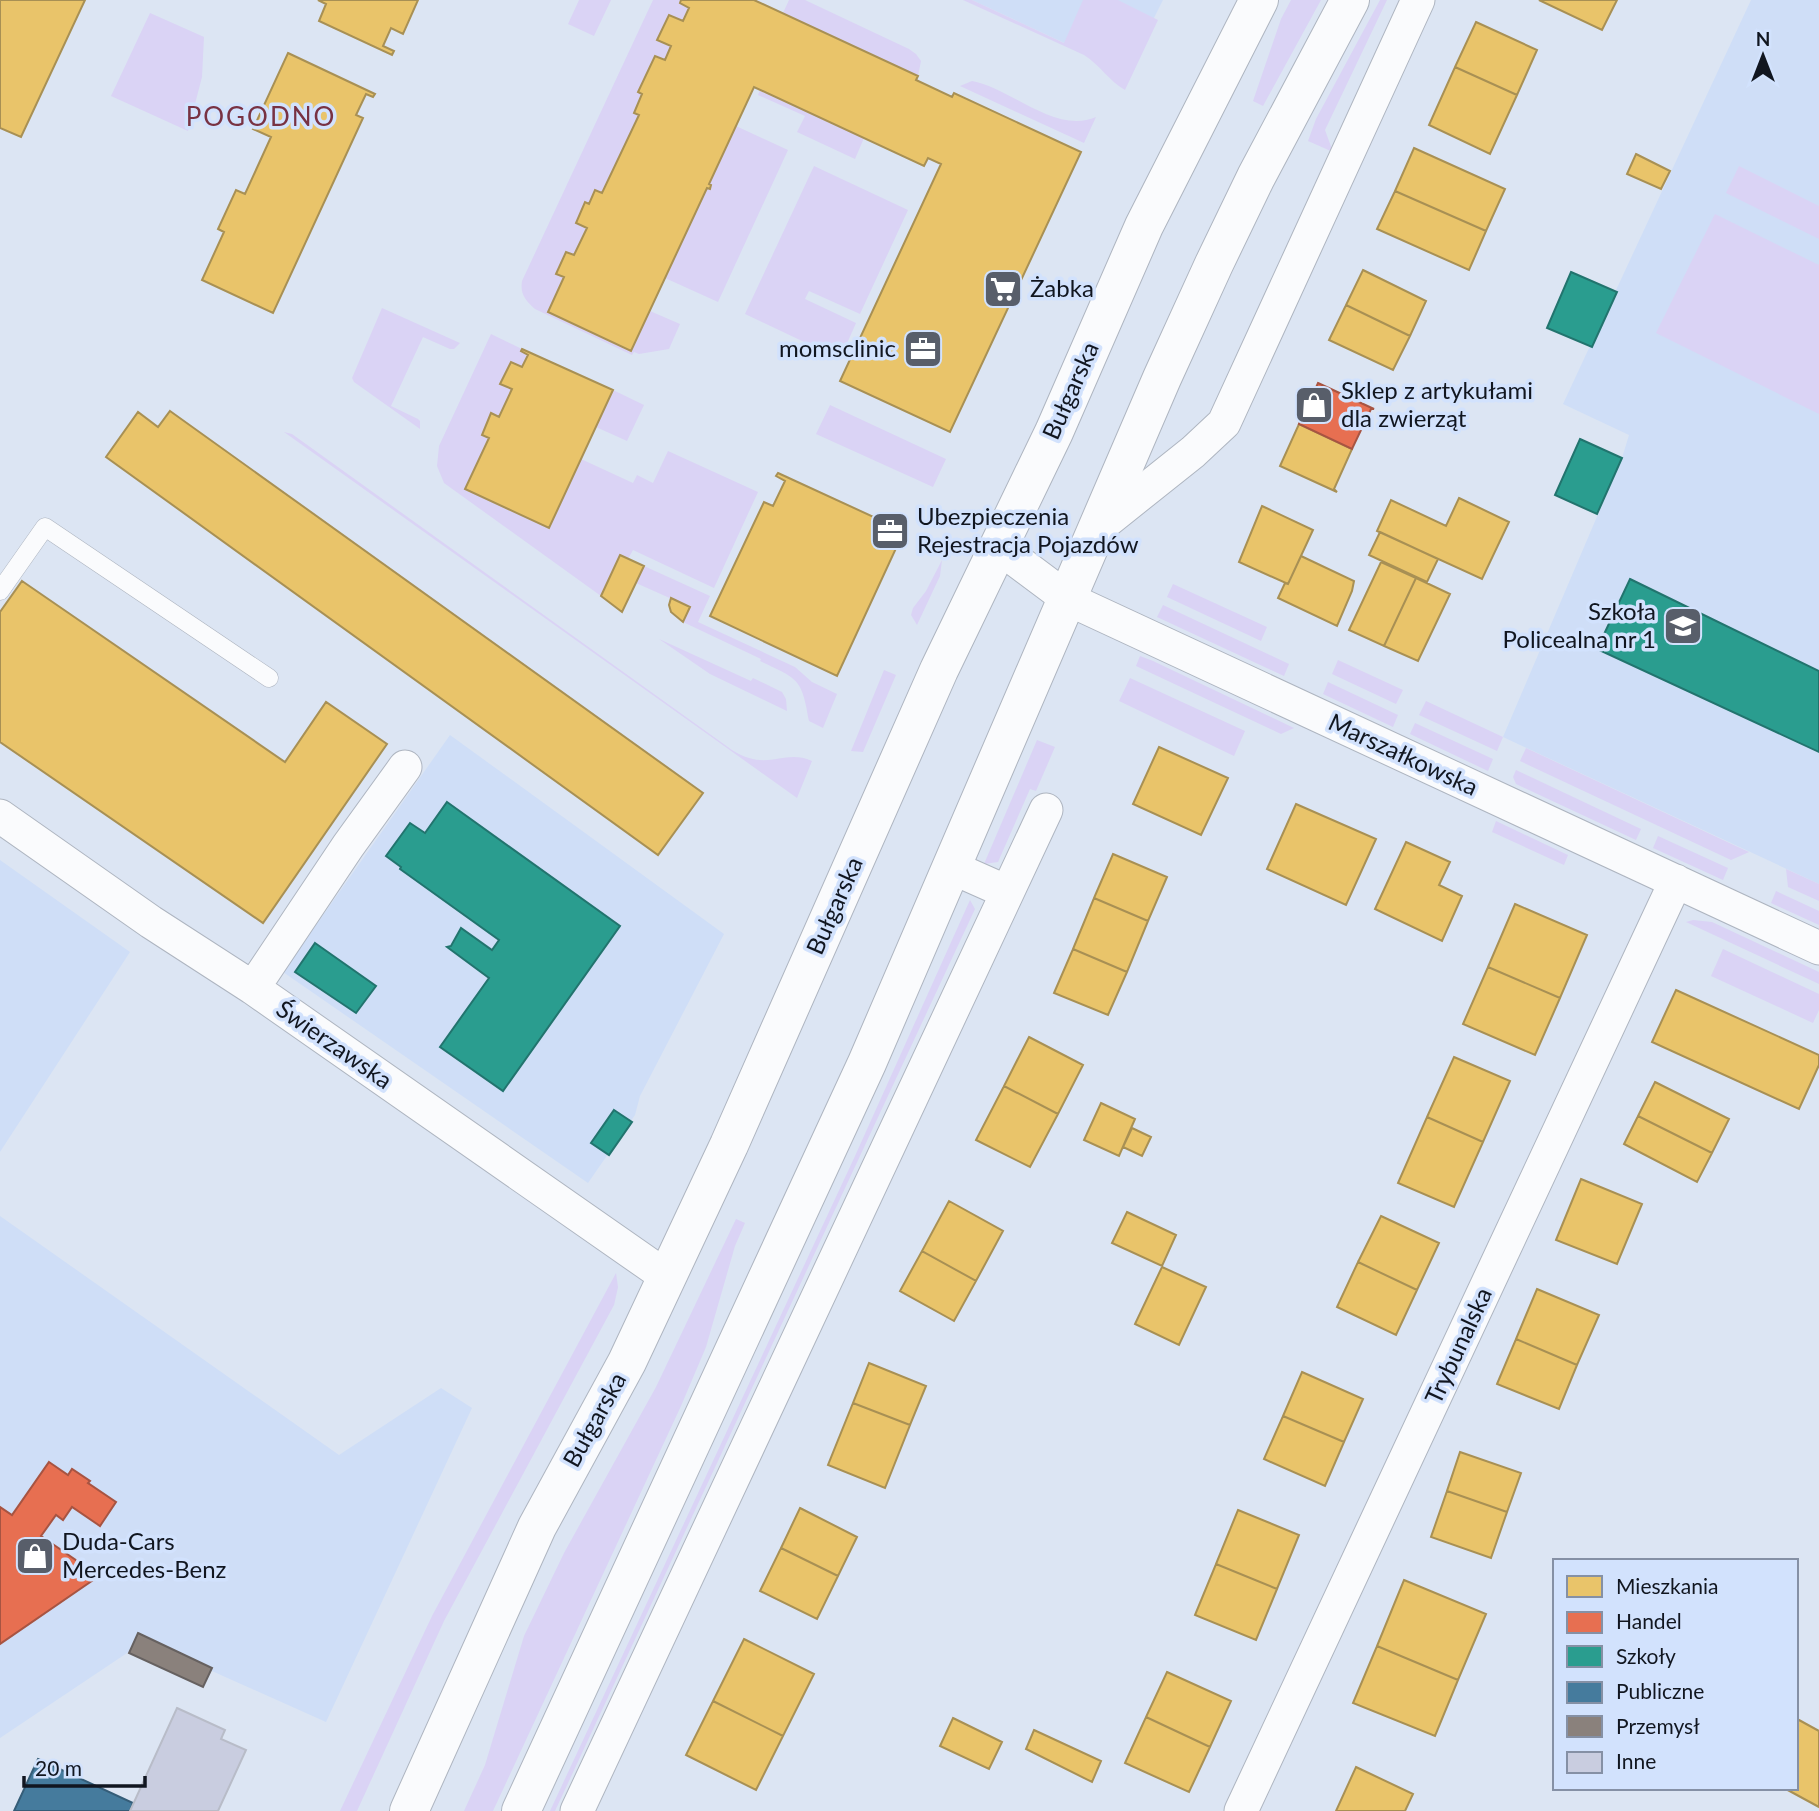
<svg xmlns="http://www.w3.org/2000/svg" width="1819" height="1811" font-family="Lato,sans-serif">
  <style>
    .built { fill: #cfdef7 }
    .green { fill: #dad3f5 }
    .homes { fill: #e9c46a; stroke: #a89054; stroke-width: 2 }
    .shops { fill: #e76f51; stroke: #a75442; stroke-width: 2 }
    .schools { fill: #2a9d8f; stroke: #22746e; stroke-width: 2 }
    .public { fill: #457b9d; stroke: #355d78; stroke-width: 2 }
    .industry { fill: #8a817c; stroke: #666160; stroke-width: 2 }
    .building { fill: #c9cde0; stroke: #b8bcc8; stroke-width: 2 }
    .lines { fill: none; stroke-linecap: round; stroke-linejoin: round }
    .service-casing { stroke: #aeb5c0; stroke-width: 19 }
    .minor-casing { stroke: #aeb5c0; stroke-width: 35 }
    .tertiary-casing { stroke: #aeb5c0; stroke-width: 40 }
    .service { stroke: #fafbfd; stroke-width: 18 }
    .minor { stroke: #fafbfd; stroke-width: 33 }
    .tertiary { stroke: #fafbfd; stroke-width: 38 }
    .labels { text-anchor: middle; stroke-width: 7; stroke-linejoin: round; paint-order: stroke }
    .poi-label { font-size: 24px; fill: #111620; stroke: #d2e2fd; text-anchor: start }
    .street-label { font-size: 24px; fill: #111620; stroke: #d2e2fd }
    .neighbourhood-label { font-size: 26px; letter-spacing: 2px; fill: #783243; stroke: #d2e2fd }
  </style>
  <rect width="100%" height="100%" fill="#dce5f3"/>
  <!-- built -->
  <path class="built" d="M972 0H1163L1127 72Z
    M1751 0H1819V884L1503 737 1622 458 1629 435 1563 404Z
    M450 735 724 934 640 1096 635 1115 588 1183 283 972Z
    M0 860 130 952 0 1152Z
    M0 1216 339 1455 441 1388 472 1408 326 1722 145 1641 0 1738Z"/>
  <!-- green -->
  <path class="green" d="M579 0H611L594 36 568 24Z
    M653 0H681L680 3 689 8 683 21 669 16 657 39 671 46 665 60 655 56 634 112 639 115 602 193 595 190 589 204 585 203 576 223 587 228 574 255 556 273 564 277 548 312 631 350 650 311 680 324 669 349 639 354 634 352 632 355 535 309C525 300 520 294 522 281Z
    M789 0H805L909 49 916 54 921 61 918 76 783 13Z
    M963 0H972L1064 43 1083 0H1118L1158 20 1125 90C1109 81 1100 65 1084 55Z
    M1291 0H1321L1263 106 1253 101 1281 19Z
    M1380 0H1387L1325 130 1333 152 1308 141 1316 119Z
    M150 13 204 37 202 77 188 131 111 96Z
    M972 81C1011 88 1056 135 1096 117L1084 143 960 86Z
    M760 90 864 138 855 159 797 132 805 116 758 95Z
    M736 126 788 150 718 302 665 278 707 188 711 186 709 184Z
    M814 166 908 210 860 314 809 291 805 299 856 323 840 359 745 314Z
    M1739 166 1819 206V239L1726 193Z
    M1715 214 1819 265V414L1656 333Z
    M382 308 460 343 454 349H450L423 337 391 406 418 419 420 421V429L354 382 352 378Z
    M491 334 522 349 521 351 528 355 522 367 511 362 501 384 512 389 499 417 491 414 482 435 489 438 466 490 549 528 581 459 633 483 637 475 653 483 668 451 758 492 714 588 633 550 628 559 620 555 601 596 444 483 437 466 439 446Z
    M613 390 644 405 627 441 596 427Z
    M830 405 946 459 933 487 816 434Z
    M284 432 292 434 732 750C768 773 783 748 812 761L797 798Z
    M942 560 940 576 917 625 911 615 913 608 926 591Z
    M644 566 710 596 698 622 795 667 812 682 837 694 823 728 809 721C802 678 798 679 760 661L761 659 683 622 690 607 636 583Z
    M1173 584 1267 627 1261 641 1167 597Z
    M1163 605 1289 664 1284 676 1157 617Z
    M659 639 751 681 753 678 782 692 786 699 787 711 710 674Z
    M1140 656 1153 661 1294 728 1281 734 1136 666Z
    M1338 660 1403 690 1396 704 1332 674Z
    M884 670 896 675 863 752 851 751Z
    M1130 678 1245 731 1234 756 1119 701Z
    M1328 682 1398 715 1393 727 1323 694Z
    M1426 701 1503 737 1497 751 1419 715Z
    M1415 723 1493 759 1488 771 1410 734Z
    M1037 740 1055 747 1036 791 1030 789 998 862 984 864Z
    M1526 748 1738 847 1749 852 1731 860 1520 761Z
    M1516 770 1641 829 1636 840 1516 784 1513 777Z
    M1496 821 1568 855 1564 865 1492 832Z
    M1658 836 1728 868 1723 880 1653 848Z
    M1786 869 1819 884V901L1788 887Z
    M1776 891 1819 911V925L1771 903Z
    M970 900 975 909 555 1811H550L855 1156Z
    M1693 920 1712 922 1819 972V984L1686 922Z
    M1723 949 1819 994V1010L1813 1023 1711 976Z
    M736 1219 745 1223 735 1246 706 1347 681 1406 493 1811H464L485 1765 524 1636 564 1553 656 1387Z
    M616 1273 618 1287 614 1305 444 1621 357 1811H340L432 1616Z"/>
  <!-- homes -->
  <path class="homes" d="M0 0H85L21 137 0 128Z
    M318 0H418L403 34 391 28 383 46 394 51 392 55 319 21 326 4Z
    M681 0H754L918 76 916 80 952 97 954 93 1081 152 950 432 840 381 941 164 928 158 924 166 754 87 709 184 711 185 710 189 707 188 631 351 548 312 564 277 556 274 566 252 574 255 587 228 576 223 585 202 589 204 595 190 602 193 639 115 634 113 642 94 638 92 655 56 665 60 671 46 657 40 669 15 683 21 689 8 680 3Z
    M1539 0H1617L1602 30Z
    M1476 22 1537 50 1517 95 1455 67Z
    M288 53 375 94 373 97 366 94 356 115 363 118 273 313 202 280 224 232 218 229 236 190 245 194 271 137 253 129Z
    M1455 67 1517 95 1490 154 1429 125Z
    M1414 148 1505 189 1486 231 1395 191Z
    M1636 154 1670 171 1661 189 1627 174Z
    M1395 191 1486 231 1469 270 1377 229Z
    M1363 270 1426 301 1410 336 1346 305Z
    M1346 305 1410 336 1393 370 1329 340Z
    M522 349 613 390 549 528 465 489 489 438 482 435 491 413 499 417 512 389 500 384 511 362 522 367 528 355 521 351Z
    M170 411 703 793 658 855 106 457 138 412 158 427Z
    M1299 424 1352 449 1334 489 1337 492 1280 466Z
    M778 473 904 531 837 676 710 616 764 502 773 506 785 481 776 476Z
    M1459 498 1509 522 1482 579 1377 531 1391 500 1446 526Z
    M1262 506 1313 530 1288 584 1239 562Z
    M1380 532 1438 559 1427 582 1369 555Z
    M620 555 644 566 622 612 601 596Z
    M1301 556 1354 581 1352 591 1337 626 1278 598 1285 583 1288 584Z
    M1381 562 1416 578 1384 646 1349 630Z
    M1416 578 1450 594 1418 661 1384 646Z
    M22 581 285 762 326 702 387 744 263 923 0 742V612Z
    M671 598 690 607 683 622 671 612 669 605Z
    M1159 747 1228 778 1201 835 1133 804Z
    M1296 804 1376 839 1346 905 1267 869Z
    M1406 842 1450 862 1439 885 1462 896 1442 941 1375 909Z
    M1113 854 1167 877 1148 921 1094 898Z
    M1094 898 1148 921 1127 972 1073 949Z
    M1515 904 1587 935 1560 998 1488 967Z
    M1073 949 1127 972 1108 1015 1054 993Z
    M1488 967 1560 998 1535 1055 1463 1024Z
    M1676 990 1819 1055V1065L1799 1109 1652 1042Z
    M1029 1037 1083 1065 1058 1114 1004 1086Z
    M1454 1057 1510 1081 1483 1142 1427 1117Z
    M1655 1082 1729 1119 1712 1153 1638 1116Z
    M1004 1086 1058 1114 1030 1167 976 1140Z
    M1101 1103 1135 1119 1119 1156 1084 1140Z
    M1638 1116 1712 1153 1697 1182 1624 1144Z
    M1427 1117 1483 1142 1454 1207 1398 1183Z
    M1132 1128 1151 1137 1142 1156 1123 1147Z
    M1581 1179 1642 1204 1617 1264 1556 1240Z
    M949 1201 1003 1231 976 1281 922 1251Z
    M1127 1212 1176 1235 1162 1266 1112 1243Z
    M1381 1216 1439 1243 1417 1290 1358 1262Z
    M922 1251 976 1281 954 1321 900 1291Z
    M1358 1262 1417 1290 1396 1335 1337 1307Z
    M1162 1267 1206 1287 1179 1345 1135 1324Z
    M1537 1289 1599 1315 1577 1365 1516 1339Z
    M1516 1339 1577 1365 1559 1409 1497 1384Z
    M869 1363 926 1386 910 1425 853 1403Z
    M1302 1372 1363 1399 1344 1442 1283 1416Z
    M853 1403 910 1425 885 1488 828 1465Z
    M1283 1416 1344 1442 1325 1486 1264 1459Z
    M1460 1452 1521 1473 1507 1512 1447 1491Z
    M1447 1491 1507 1512 1491 1558 1431 1537Z
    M800 1508 857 1537 838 1576 781 1548Z
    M1238 1510 1299 1535 1277 1589 1216 1564Z
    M781 1548 838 1576 817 1619 760 1591Z
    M1216 1564 1277 1589 1256 1640 1195 1615Z
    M1404 1580 1486 1614 1458 1680 1377 1646Z
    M744 1639 814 1674 783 1736 713 1701Z
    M1377 1646 1458 1680 1435 1736 1353 1703Z
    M1167 1672 1231 1701 1210 1747 1146 1717Z
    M713 1701 783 1736 756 1790 686 1755Z
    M1146 1717 1210 1747 1189 1792 1125 1763Z
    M953 1718 1002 1742 989 1769 940 1746Z
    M1799 1720 1819 1731V1807L1784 1788H1796V1724Z
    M1034 1730 1101 1761 1092 1782 1026 1749Z
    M1356 1767 1413 1794 1405 1811H1336Z"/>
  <!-- shops -->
  <path class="shops" d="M1318 383 1374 409H1371L1352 449 1299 424Z
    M49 1462 68 1475 72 1469 90 1481 88 1483 116 1502 100 1526 72 1507 63 1520 56 1515 41 1536 99 1576 0 1644V1507L12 1515Z"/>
  <!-- schools -->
  <path class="schools" d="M1571 272 1617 292 1592 347 1547 328Z
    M1580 439 1622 458 1597 514 1555 495Z
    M1630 579 1819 671V752L1597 649Z
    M447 802 620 926 503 1091 440 1047 489 978 447 947 451 946 461 928 492 950 499 940 400 869 401 867 386 856 410 823 425 833Z
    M315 943 376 986 356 1013 295 972Z
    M614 1110 632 1122 609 1155 591 1143Z"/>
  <!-- public -->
  <path class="public" d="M38 1759 133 1803 130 1811H14Z"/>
  <!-- industry -->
  <path class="industry" d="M138 1633 212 1668 203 1687 129 1653Z"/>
  <!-- building -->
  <path class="building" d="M177 1708 225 1730 221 1739 246 1750 218 1811H130Z"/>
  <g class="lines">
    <!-- service casing -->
    <g class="service-casing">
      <path id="service" d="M0 591 45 527 269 678"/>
    </g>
    <!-- minor casing -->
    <g class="minor-casing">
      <path id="minor" d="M1099 527 1193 452 1224 423 1418 0
        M997 546 1068 599 1819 948
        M0 816 151 922 253 988 667 1277
        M953 868 1007 892
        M253 988 348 846 405 767
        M577 1811 1046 810
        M1241 1811 1676 881"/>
    </g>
    <!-- tertiary casing -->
    <g class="tertiary-casing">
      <path id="tertiary" d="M409 1811 537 1527 627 1362 729 1145 939 670 1054 432 1144 226 1259 0
        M521 1811 867 1063 1162 378 1214 264 1256 177 1350 0"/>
    </g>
    <!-- service -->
    <use href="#service" class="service"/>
    <!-- minor -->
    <use href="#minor" class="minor"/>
    <!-- tertiary -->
    <use href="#tertiary" class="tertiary"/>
  </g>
  <!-- icons -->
  <defs>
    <g id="supermarket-square" transform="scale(2.0125)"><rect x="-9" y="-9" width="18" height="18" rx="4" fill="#585e6a" stroke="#d2e2fd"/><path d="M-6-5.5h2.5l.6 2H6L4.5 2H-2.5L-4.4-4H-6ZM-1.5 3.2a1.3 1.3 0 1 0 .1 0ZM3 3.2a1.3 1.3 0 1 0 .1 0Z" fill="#fff"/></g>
    <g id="office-square" transform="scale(2.0125)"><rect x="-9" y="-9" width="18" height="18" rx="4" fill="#585e6a" stroke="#d2e2fd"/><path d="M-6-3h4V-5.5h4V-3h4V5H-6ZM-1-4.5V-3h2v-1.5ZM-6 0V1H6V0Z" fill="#fff"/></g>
    <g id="shop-square" transform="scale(2.0125)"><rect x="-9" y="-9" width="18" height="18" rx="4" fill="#585e6a" stroke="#d2e2fd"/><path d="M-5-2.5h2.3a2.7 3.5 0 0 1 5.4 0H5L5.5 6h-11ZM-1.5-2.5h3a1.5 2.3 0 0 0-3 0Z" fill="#fff"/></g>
    <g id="school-square" transform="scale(2.0125)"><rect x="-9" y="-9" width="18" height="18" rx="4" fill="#585e6a" stroke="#d2e2fd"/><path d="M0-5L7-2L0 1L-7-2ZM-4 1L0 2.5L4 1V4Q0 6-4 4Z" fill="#fff"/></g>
  </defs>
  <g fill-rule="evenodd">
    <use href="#supermarket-square" x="1003" y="289"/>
    <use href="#office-square" x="923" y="349"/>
    <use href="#shop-square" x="1314" y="405"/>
    <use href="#office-square" x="890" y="531"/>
    <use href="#school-square" x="1683" y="626"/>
    <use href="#shop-square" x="35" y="1556"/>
  </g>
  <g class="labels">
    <!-- poi labels -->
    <g class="poi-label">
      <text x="1030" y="297">Żabka</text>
      <text x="896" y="357" text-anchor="end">momsclinic</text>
      <text x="1341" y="399">Sklep z artykułami<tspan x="1341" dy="28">dla zwierząt</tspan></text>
      <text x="917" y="525">Ubezpieczenia<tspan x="917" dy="28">Rejestracja Pojazdów</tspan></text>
      <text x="1656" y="620" text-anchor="end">Szkoła<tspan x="1656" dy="28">Policealna nr 1</tspan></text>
      <text x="62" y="1550">Duda-Cars<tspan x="62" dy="28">Mercedes-Benz</tspan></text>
    </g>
    <!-- street labels -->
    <g class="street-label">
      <text transform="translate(1071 391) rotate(-66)" y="8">Bułgarska</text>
      <text transform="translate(1403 755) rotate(25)" y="8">Marszałkowska</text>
      <text transform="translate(835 906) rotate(-66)" y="8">Bułgarska</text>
      <text transform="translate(334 1045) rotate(35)" y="8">Świerzawska</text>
      <text transform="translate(1459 1346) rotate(-65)" y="8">Trybunalska</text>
      <text transform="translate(595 1420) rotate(-61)" y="8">Bułgarska</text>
    </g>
    <!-- neighbourhood labels -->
    <g class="neighbourhood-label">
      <text x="261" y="126">POGODNO</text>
    </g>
  </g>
  <!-- legend -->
  <rect x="1553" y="1559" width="245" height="231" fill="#d2e2fd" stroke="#8590a5" stroke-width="2"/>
  <rect x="1567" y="1576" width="35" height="21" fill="#e9c46a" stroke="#8590a5" stroke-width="2"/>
  <text x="1616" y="1594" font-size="21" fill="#111620">Mieszkania</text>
  <rect x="1567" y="1612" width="35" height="21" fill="#e76f51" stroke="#8590a5" stroke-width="2"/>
  <text x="1616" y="1629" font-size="21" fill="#111620">Handel</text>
  <rect x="1567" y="1646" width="35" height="21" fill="#2a9d8f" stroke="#8590a5" stroke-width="2"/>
  <text x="1616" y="1664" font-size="21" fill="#111620">Szkoły</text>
  <rect x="1567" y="1682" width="35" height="21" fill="#457b9d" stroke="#8590a5" stroke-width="2"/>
  <text x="1616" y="1699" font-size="21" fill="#111620">Publiczne</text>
  <rect x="1567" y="1716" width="35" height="21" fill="#8a817c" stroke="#8590a5" stroke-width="2"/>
  <text x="1616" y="1734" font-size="21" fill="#111620">Przemysł</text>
  <rect x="1567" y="1752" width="35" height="21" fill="#c9cde0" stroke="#8590a5" stroke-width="2"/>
  <text x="1616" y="1769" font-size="21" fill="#111620">Inne</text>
  <!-- north arrow -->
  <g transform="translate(1763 56)" stroke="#d2e2fd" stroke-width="5" paint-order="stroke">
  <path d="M0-5L12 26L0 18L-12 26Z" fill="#111620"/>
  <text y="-10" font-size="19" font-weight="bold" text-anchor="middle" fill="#111620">N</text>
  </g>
  <!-- scale -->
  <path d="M24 1776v10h121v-10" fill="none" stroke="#111620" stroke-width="3.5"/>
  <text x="35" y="1776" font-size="21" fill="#111620" stroke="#d2e2fd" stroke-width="5" paint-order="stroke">20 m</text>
</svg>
